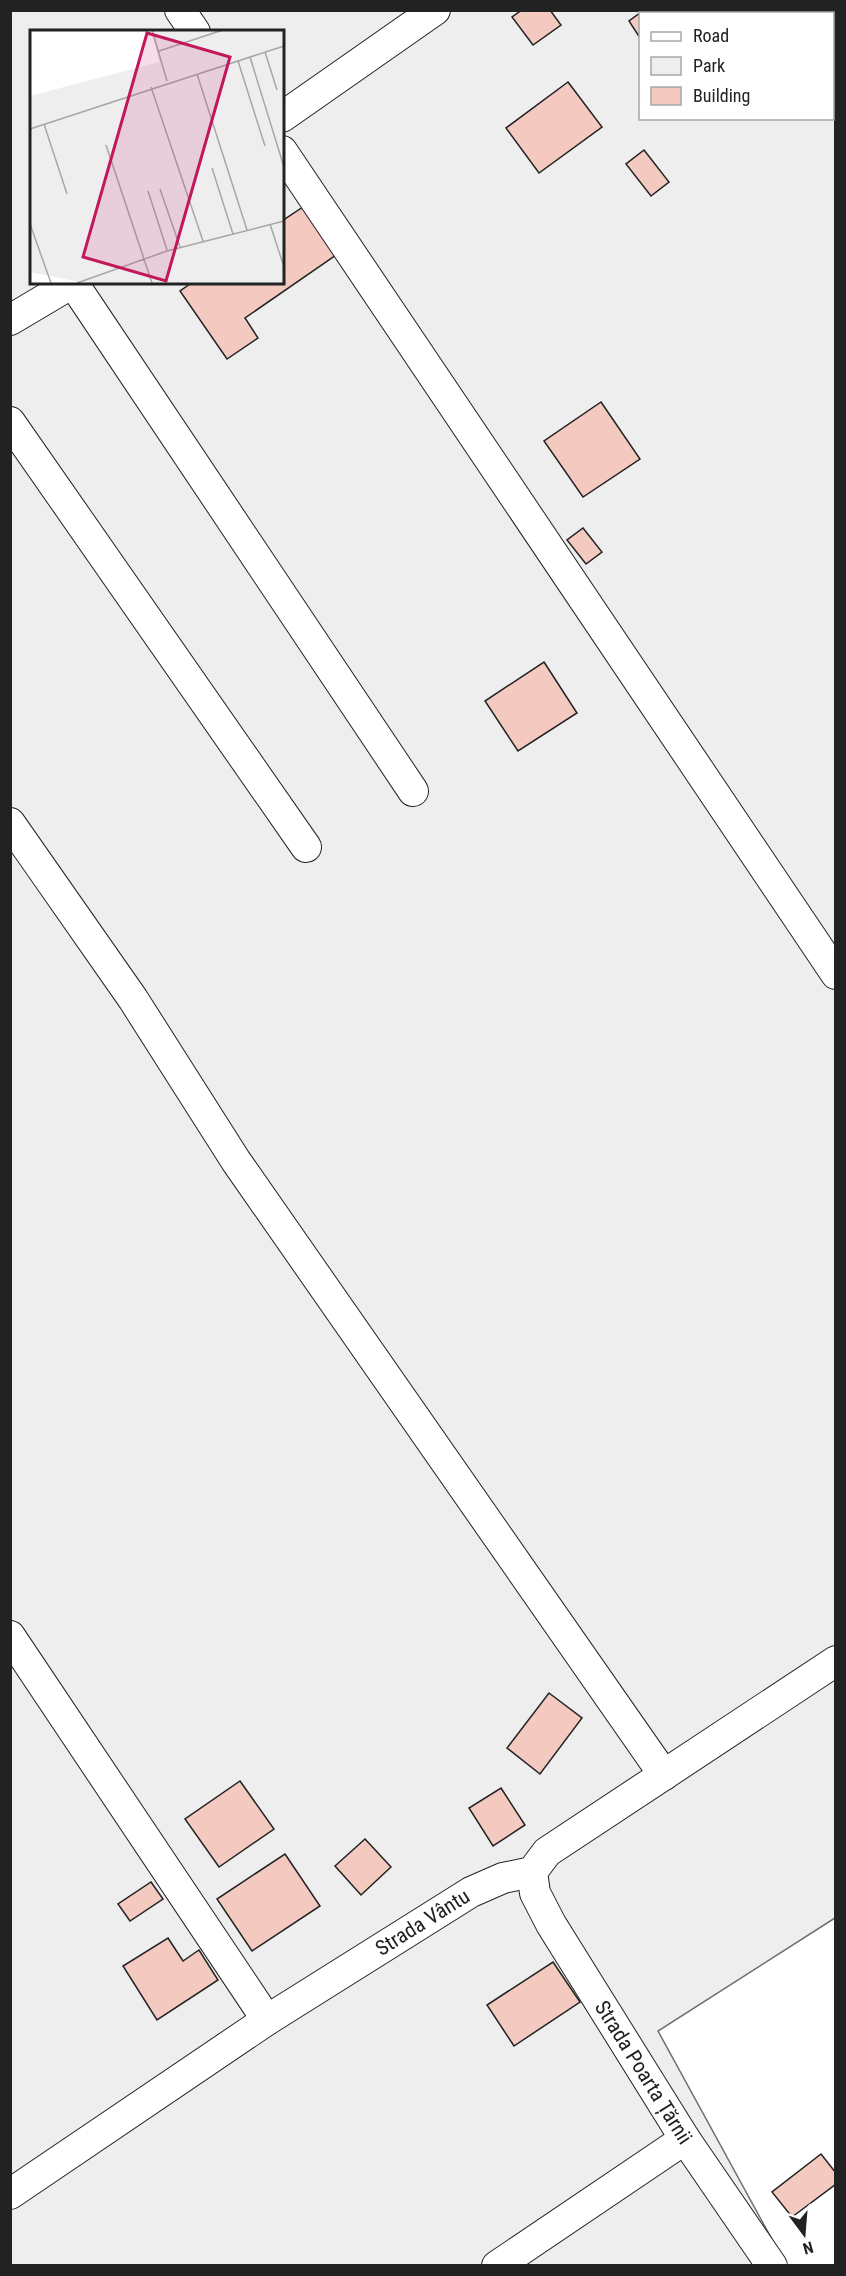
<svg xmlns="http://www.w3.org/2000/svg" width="846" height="2276" font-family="'Roboto Condensed',sans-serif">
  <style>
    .green { fill: #eee; stroke: #6f6f6f; stroke-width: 1.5; fill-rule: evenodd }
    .building { fill: #f3c9c0; stroke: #222; stroke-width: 1.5 }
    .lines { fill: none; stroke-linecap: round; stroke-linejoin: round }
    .minor-casing { stroke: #222; stroke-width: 32 }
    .minor { stroke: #fff; stroke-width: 30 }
    .labels { text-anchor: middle; stroke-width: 4.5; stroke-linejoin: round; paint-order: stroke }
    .street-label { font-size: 21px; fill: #222; stroke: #fff }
    .inset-road { fill: none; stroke: #a7a7a7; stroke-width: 1.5 }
    .view { fill: #c2185b; fill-opacity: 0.15; stroke: #c2185b; stroke-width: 3 }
    .inset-edge { fill: none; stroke: #222; stroke-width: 3 }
  </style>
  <rect width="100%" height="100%" fill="#fff"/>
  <!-- green -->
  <path class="green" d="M11 11H835V1918L658 2031 786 2265 11 2266ZM640 14H832V118H640ZM32 32H282V282H32Z"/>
  <!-- building -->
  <path class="building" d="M522 10H550L561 25 533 45 512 17Z
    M644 10H703L705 14H640V38L629 21Z
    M568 82 602 127 539 173 506 128Z
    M644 150 669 182 651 196 626 164Z
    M306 205 339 253 245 318 258 338 227 359 180 291 193 282H282V221Z
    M601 402 640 459 583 497 544 441Z
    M583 528 602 552 586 564 567 540Z
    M544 662 577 713 518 751 485 701Z
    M549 1693 582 1718 540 1774 507 1748Z
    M240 1781 274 1829 219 1867 185 1819Z
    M501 1788 525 1825 493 1846 469 1808Z
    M365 1839 391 1867 361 1895 335 1866Z
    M285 1854 320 1906 252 1951 217 1899Z
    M151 1882 163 1899 130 1921 118 1904Z
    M168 1938 183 1961 199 1950 218 1980 157 2020 123 1966Z
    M553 1962 580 2002 514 2046 487 2005Z
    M821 2154 836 2173V2184L792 2217 772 2192Z"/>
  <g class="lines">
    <!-- minor casing -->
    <g class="minor-casing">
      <g id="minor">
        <path d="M180 10 195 32"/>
        <path d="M282 117 435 10"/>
        <path d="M282 151 836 974"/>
        <path d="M73 283 413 791"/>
        <path d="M10 320 74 282"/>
        <path d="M10 422 306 847"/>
        <path d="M10 823 133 999 236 1161 664 1775"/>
        <path d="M10 1636 267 2020"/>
        <path id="s1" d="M532 1872 535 1893 551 1924 685 2139 772 2266"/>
        <path id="s2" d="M10 2194 267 2020 471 1892 503 1878 532 1872 547 1852 836 1661"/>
        <path d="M497 2266 685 2139"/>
      </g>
    </g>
    <!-- minor -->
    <use href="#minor" class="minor"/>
  </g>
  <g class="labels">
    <!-- street labels -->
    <g class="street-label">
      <text dy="7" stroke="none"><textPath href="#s2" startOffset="494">Strada Vântu</textPath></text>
      <text dy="7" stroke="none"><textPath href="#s1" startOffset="231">Strada Poarta Țărnii</textPath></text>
    </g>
  </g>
  <!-- overview -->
  <g transform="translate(30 30)">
    <rect width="254" height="254" fill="#fff"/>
    <path d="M122 0H253V253H54L0 242V66L129 32Z" fill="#eee"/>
    <path class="inset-road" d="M122 0 137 51M129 21 193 0M235 22 247 60M220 27 254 137M208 31 235 116M167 44 217 200M121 57 173 211M14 94 37 164M0 99 254 16M76 115 122 253M182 138 203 204M130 159 150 217M118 161 137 220M0 194 21 253M240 194 254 237M47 253 137 221 254 191"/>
    <path class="view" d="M117 3 200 27 136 251 53 227Z"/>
    <rect width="254" height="254" class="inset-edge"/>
  </g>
  <!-- border -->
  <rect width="846" height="2276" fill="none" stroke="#222222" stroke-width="24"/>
  <!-- legend -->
  <rect x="639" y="12" width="195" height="108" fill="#ffffff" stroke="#a7a7a7" stroke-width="1.5"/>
  <rect x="651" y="32" width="30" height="9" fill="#ffffff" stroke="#a7a7a7" stroke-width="1.5"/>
  <text x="693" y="42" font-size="18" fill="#222222">Road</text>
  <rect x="651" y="57" width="30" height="18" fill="#eeeeee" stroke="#a7a7a7" stroke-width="1.5"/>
  <text x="693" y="72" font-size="18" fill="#222222">Park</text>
  <rect x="651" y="87" width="30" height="18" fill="#f3c9c0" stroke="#a7a7a7" stroke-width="1.5"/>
  <text x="693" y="102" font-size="18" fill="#222222">Building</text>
  <!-- north arrow -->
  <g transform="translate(804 2234) rotate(164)" stroke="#ffffff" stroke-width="4.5" paint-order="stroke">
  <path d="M0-4.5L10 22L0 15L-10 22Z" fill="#222222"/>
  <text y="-9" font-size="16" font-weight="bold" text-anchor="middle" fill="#222222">N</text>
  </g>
</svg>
